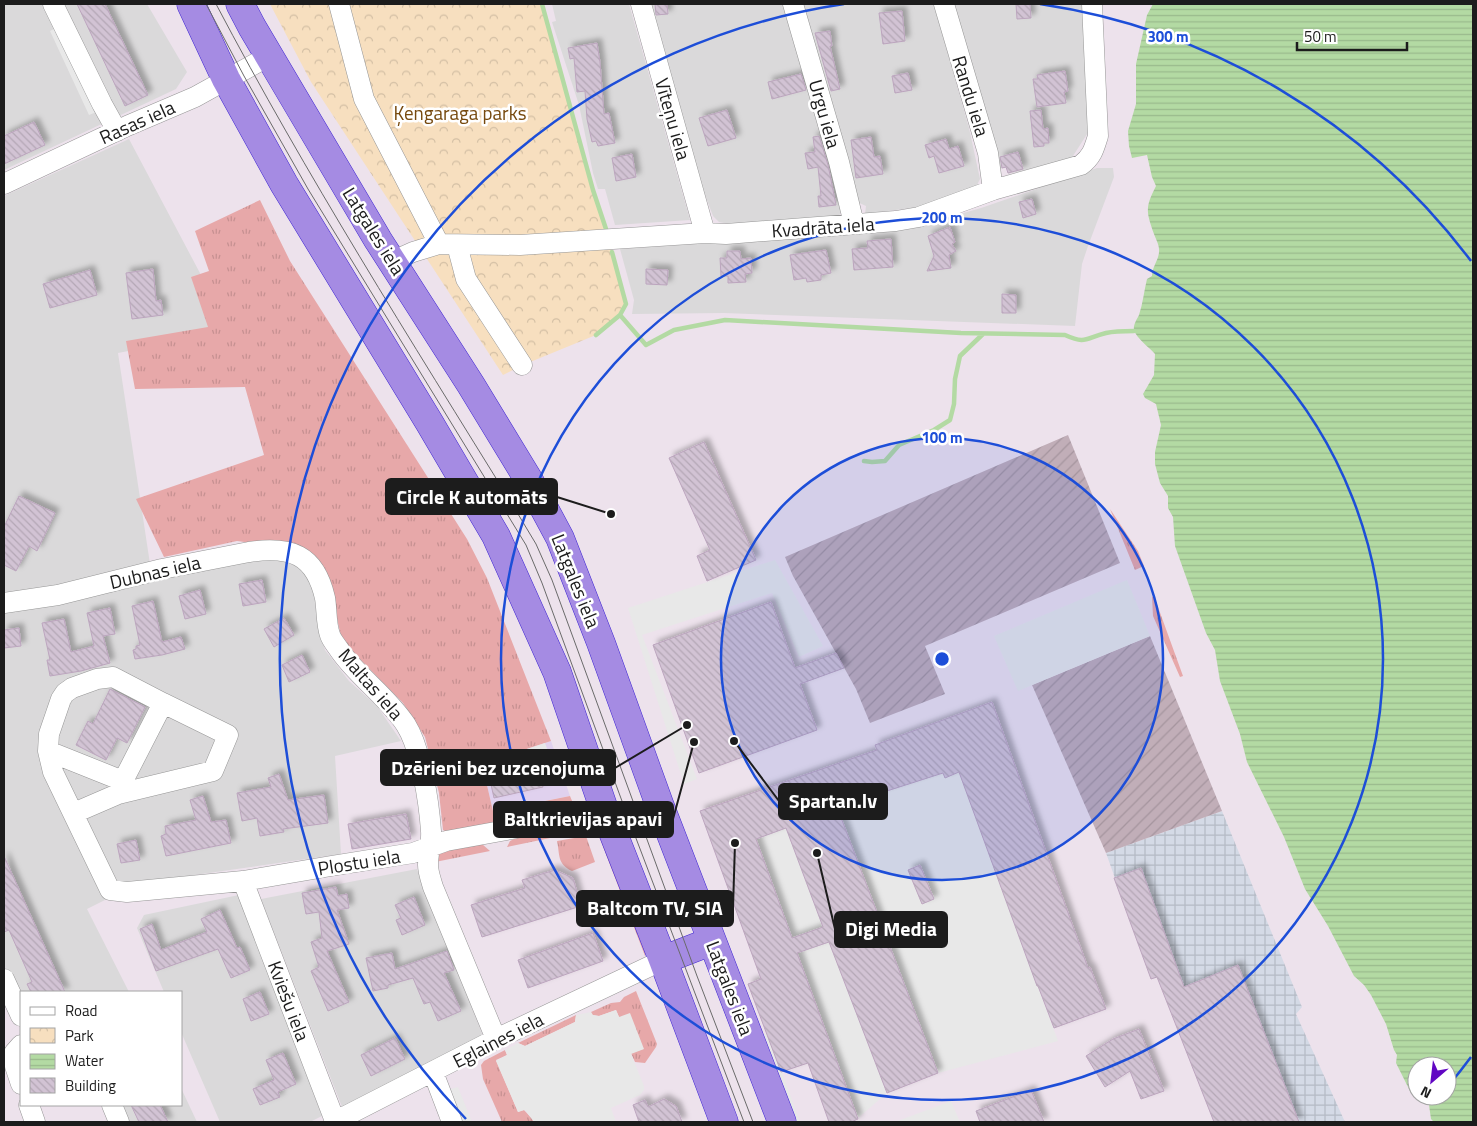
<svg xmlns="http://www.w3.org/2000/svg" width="1477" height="1126" font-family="'Titillium Web',sans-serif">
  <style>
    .residential { fill: #dad9da }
    .commercial { fill: #e0d1ee }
    .industrial { fill: url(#industrial-grid) }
    .construction { fill: url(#construction-furrows) }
    .grass { fill: url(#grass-tufts) }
    .park { fill: url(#park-crowns) }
    .parking { fill: #e8e8e8 }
    .water { fill: url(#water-rules); fill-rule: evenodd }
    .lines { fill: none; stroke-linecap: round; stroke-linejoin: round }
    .stream { stroke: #b3daa3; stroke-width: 4.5 }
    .building { fill: url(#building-back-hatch); stroke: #bca5be; fill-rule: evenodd; filter: url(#shadow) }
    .minor-casing { stroke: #969696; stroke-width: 21 }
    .highway-casing { stroke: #4128d2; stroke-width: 29 }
    .minor { stroke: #fff; stroke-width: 20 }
    .highway { stroke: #a58be3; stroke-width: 28 }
    .tram { stroke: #6a6a6a; stroke-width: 1 }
    .ring { fill: none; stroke: #1d4ed8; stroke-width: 2.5 }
    .labels { text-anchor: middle; stroke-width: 5; stroke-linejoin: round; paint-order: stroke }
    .street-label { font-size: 19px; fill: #1c1c1c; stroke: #fff }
    .park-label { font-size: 19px; fill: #76490e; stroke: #fff }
    .centre { fill: #1d4ed8; stroke: #fff; stroke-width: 2.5 }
    .ring-label { font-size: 15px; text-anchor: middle; font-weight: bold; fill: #1d4ed8; stroke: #fff; stroke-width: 5; stroke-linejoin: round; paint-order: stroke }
    .leader { fill: none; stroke: #1c1c1c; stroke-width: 2 }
    .callout-dot { fill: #1c1c1c; stroke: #fff; stroke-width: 2 }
    .callout { fill: #1c1c1c; stroke: #1c1c1c; stroke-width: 2 }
    .callout-label { font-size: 20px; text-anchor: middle; font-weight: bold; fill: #fff }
  </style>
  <defs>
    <pattern id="industrial-grid" width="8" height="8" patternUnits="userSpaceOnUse" patternTransform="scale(1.25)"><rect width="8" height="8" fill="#d4dae6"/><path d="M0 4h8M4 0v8" fill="none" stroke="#b5bac5"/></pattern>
    <pattern id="construction-furrows" width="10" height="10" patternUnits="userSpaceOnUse" patternTransform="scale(1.25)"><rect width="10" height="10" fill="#c1aeb8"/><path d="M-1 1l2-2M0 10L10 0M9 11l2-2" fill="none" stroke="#a5959e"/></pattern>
    <pattern id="grass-tufts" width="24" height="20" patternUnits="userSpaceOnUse" patternTransform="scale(1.25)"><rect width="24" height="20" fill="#e7a8a9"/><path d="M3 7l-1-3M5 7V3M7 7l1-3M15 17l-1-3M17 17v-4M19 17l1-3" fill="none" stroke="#c69091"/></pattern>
    <pattern id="park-crowns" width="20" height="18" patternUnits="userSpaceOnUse" patternTransform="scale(1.25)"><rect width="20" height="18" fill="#f7dfbf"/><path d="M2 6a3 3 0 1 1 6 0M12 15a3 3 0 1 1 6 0" fill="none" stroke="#d3bfa4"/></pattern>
    <pattern id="water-rules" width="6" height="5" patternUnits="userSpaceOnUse" patternTransform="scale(1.25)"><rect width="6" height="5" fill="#b3daa3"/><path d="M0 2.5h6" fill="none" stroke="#99ba8c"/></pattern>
    <pattern id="building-back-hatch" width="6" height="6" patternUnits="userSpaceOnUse" patternTransform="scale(1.25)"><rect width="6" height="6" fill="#d2c3d4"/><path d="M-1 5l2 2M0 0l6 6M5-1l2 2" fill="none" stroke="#b4a7b5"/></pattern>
    <filter id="shadow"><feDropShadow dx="4.5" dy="-4.5" stdDeviation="2.5" flood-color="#0004"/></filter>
  </defs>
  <rect width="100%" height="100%" fill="#ede2ec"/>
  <!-- residential -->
  <path class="residential" d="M4 4H147L187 72 176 89 4 170Z
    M552 4H629L690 220 615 225 605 189H598L593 173 579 105 552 22 556 21Z
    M651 4H784L844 205 839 216 819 220 729 224 719 222 713 216 702 187Z
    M801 4H934L969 128 980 179 976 187 926 206 865 214 866 206 855 201 854 181 850 178Z
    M953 4H1083L1091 128 1071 159 1008 174 1006 167 1000 169Z
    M129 139 210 292 211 328 200 337 118 353 152 577 277 555 304 569 314 588 317 620 325 650 349 681 377 706 401 741 335 756 341 854 139 883 87 909 129 992H21V1003L4 965V196Z
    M1097 168H1113L1114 177 1088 246 1082 264 1075 326 724 313 632 314 634 300 620 249 908 229 981 208Z
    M417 869 483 1036 342 1107 261 899Z
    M239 895 322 1116 310 1122H220L181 1032V992H164L137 928 144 915Z
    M181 1088 197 1122H127L119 1105H181Z"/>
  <!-- commercial -->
  <path class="commercial" d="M551 741 570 796 493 811 482 764Z"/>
  <!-- industrial -->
  <path class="industrial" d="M1222 811 1302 1007 1296 1014 1345 1122H1299L1238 966 1164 994 1158 977 1151 979 1106 853Z"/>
  <!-- construction -->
  <path class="construction" d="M1068 435 1120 563 925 646 945 694 870 723 856 689 793 576 785 557Z
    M1150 636 1222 811 1106 853 1032 685Z"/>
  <!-- grass -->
  <path class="grass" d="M260 200 290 261 467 539 487 578 551 741 482 764 493 811 497 814 499 825 453 835 443 830 439 793 425 737 403 703 342 641 328 578 308 550 237 541 164 557 136 499 264 455 245 387 135 389 126 341 208 327 191 277 209 271 195 231Z
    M1110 509 1138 551 1144 566 1135 570Z
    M1154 596 1183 676 1180 677 1153 616 1152 597Z
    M570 796 575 808 512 821 510 812 515 807Z
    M581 826 584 831 507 847 510 841 516 838Z
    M597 831 601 834 646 952 645 956Z
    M586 836 595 862 572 871C557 864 560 855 557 841Z
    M482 844 490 851 435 862 437 856 442 851Z
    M636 991 657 1044 656 1047 645 1063 635 1062 631 1053 643 1049 619 1017 616 1010 599 1016 592 1015 591 1012 611 1003 620 1002 624 997Z
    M576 1015 575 1022 525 1046 518 1043Z
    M505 1050 507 1055 496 1060 518 1112 524 1110 535 1122H502L483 1079 481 1065 484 1061Z"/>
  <!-- park -->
  <path class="park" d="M270 4H542L626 304 620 315 596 335 523 365 503 375 311 82Z"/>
  <!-- parking -->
  <path class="parking" d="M60 26 99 111 89 115 50 31Z
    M775 560 823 646 799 657 772 593 642 635 697 779 684 784 628 608Z
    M1127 580 1150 636 1018 691 994 636Z
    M545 743 549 754 485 775 482 764Z
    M959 772 1058 1041 938 1073 837 807 943 773 946 778Z
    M786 828 887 1093 858 1118 756 839Z
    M616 1010 619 1017 630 1013 644 1049 631 1054 644 1086V1090L640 1095 611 1108 616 1122H534L526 1111 524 1110 518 1112 496 1061 507 1055 505 1050 518 1043 525 1046 575 1022 576 1015 591 1012 593 1015 599 1016Z
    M768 1033 800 1122H793L762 1035Z
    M458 1087 472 1122H459L447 1090Z
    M951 1101 960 1122H895Z"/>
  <!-- water -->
  <path class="water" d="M1153 4H1473V1122H1434L1431 1119 1429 1105 1411 1093 1396 1063 1397 1055 1394 1050 1386 1024 1371 995 1364 985 1354 976 1328 926 1305 889 1284 837 1247 762 1240 734 1220 681 1215 650 1206 633 1175 546 1173 517 1168 508V496L1160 483 1155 464V452L1161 425 1156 404 1145 398 1143 394 1154 375 1155 354C1150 348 1136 338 1134 330 1133 325 1137 319 1139 315 1143 303 1144 291 1147 279L1152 276C1152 266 1160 259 1159 249 1159 245 1156 239 1154 234 1146 211 1145 208 1156 186L1152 177 1147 155 1132 158 1129 146 1128 131 1136 104V64L1147 15ZM1417 1066H1447V1096H1417Z"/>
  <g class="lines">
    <!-- stream -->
    <path class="stream" d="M542 4 593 190 606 229
      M612 252 626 304 620 315
      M596 335 620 315 646 345 674 330 725 320 961 333 1065 335C1087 345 1085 338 1106 333 1115 331 1125 331 1134 331
      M864 461 872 462 885 461 899 445 934 430 950 420 954 404 955 379 960 356 983 334"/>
  </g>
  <!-- building -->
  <path class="building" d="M77 4H105L148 95 125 106Z
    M655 4H667L668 14 656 15Z
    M1016 4H1030L1031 18 1017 19Z
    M902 11 905 41 883 44 879 13Z
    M830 31 832 46H830L840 89 831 91 815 33Z
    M597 43 600 62 604 114 609 113 615 143 598 146 596 141 592 142 587 119 585 91 577 92 574 58 570 59 568 48Z
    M1065 71 1068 91 1064 92 1066 103 1037 107 1033 79H1038L1037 75Z
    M908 73 912 90 895 93 892 76Z
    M801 74 806 90 772 99 768 82Z
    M727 110 736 138 708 146 699 118Z
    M1041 110 1043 129 1048 128 1049 143H1044V146L1034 147 1030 111Z
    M34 122 45 145 4 164V136Z
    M819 136 828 165 836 205 819 207 818 196H821L818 167 808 169 805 153 815 152 813 137Z
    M871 137 874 157 880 156 883 174 856 178 851 140Z
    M946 139 949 149 958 146 964 166 939 173 934 156 929 158 925 145Z
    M1018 152 1023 169 1008 173 1006 167 1002 168 1000 157Z
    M632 154 636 177 616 181 612 158Z
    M1032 199 1036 214 1023 218 1019 202Z
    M950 227 955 242 952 244 956 251 949 255 951 268 927 271 934 256 928 236Z
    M891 239 893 267 854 270 852 249 868 248 867 241Z
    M826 250 831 273 821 275V280L807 282 806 278 794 280 790 255Z
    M727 251H740L741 259 751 258 752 273 745 274 746 282 728 283V276H721L720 258H727Z
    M153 269 156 301 161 300 163 315 132 319 126 273Z
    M646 269 668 270 667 285 646 284Z
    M90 270 97 295 50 308 43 284Z
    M1002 294 1016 295V313H1002Z
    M704 442 756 560 707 581 697 556 710 550 669 458Z
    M19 496 55 513 37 551 29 546 16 571 4 565V527Z
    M262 580 266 602 243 606 239 584Z
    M200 590 206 614 185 619 179 596Z
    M153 601 162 642 181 637 185 649 162 655 135 659 133 650 136 649V646L140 645 132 606Z
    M771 602 795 668 836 653 844 668 800 684 817 730 699 773 653 645Z
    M110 608 115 634 103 636 110 663 81 671 50 676 47 660H50L42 623 64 619 71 652 94 646 87 613Z
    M284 618 294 635 274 647 264 629Z
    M19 628 21 646 4 648V630Z
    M302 655 310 672 289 682 282 665Z
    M110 689 145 707 127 743 117 738 106 760 76 745 88 721 93 724Z
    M992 702 1088 968 1090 967 1106 1009 1054 1028 1038 986H1037L959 772 945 778 943 773 837 807 938 1073 887 1093 829 942 797 953 858 1119 851 1122H829L808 1063 781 1072 748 984 761 979 700 811 877 750 875 745ZM786 828 823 927 792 938 756 839Z
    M540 770 543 787 494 798 490 780Z
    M279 774 288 800 324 795 328 823 283 829 284 832 260 836 257 818 242 821 237 793 271 787 268 778Z
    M203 796 211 822 226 820 231 843 166 856 161 836 166 834 165 826 196 820 190 800Z
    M406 814 411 839 352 849 348 824Z
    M136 840 140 860 121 863 117 844Z
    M4 856 65 992H31L27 984 32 982 9 930 4 932Z
    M920 865 934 899 922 904 908 870Z
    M1141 868 1184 987 1238 965 1299 1122H1214L1157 977 1151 979 1114 878Z
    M555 870 573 878 581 906 482 937 471 905 525 888 522 880Z
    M336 887 338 896 347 894 349 908 337 910 349 944 327 951 349 1002 328 1011 311 971 319 967 311 942 322 938 319 912 306 914 302 893Z
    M414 897 425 925 402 935 396 920 401 918 395 905Z
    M220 910 237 948 240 947 250 970 231 978 218 949 156 971 140 929 152 924 161 950 207 932 201 919Z
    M593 933 603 961 528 988 518 960Z
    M447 951 454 970 444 973 461 1011 438 1021 430 1002 424 1004 413 978 388 985V988L373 991 366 958 392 953 395 969Z
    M260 992 269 1014 251 1021 243 999Z
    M1139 1029 1164 1091 1141 1099 1130 1071 1105 1087 1086 1056 1113 1039Z
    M395 1038 405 1059 371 1076 361 1055Z
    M283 1053 296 1084 278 1092 280 1097 260 1105 253 1089 274 1080 266 1060Z
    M1031 1090 1044 1122H980L976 1111Z
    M664 1099 676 1106 682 1122H639L633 1105 645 1100 648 1107Z
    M131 1105H160L168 1122H139Z"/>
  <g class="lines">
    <!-- minor casing -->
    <g class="minor-casing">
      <path id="minor" d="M53 4 102 104 117 131
        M339 4 364 99 439 244
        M641 4 705 233
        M793 4 839 162 854 224
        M944 4 988 153 993 190
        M4 184 127 126 195 97 269 56
        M457 245 466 279 522 365
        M393 261 413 252 439 244 520 245 705 233 726 234 896 221 919 217 993 190 1081 165C1092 157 1094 149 1098 136L1092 4
        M4 603 58 595 162 569 249 552C291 546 315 554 325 598 327 610 326 624 330 635 332 641 337 646 340 651 359 678 388 697 406 725 421 749 429 802 431 831 432 842 428 853 428 865 428 872 431 880 433 887L496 1039
        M48 751 123 781
        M118 794 213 771 228 735 163 703
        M74 813 118 794 123 781 163 703 113 677 97 679 72 688 65 693 61 699 49 734 48 751 53 772 110 890 127 892 243 881 331 866 413 853 446 841 605 812
        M243 881 335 1121
        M4 979 21 1016
        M21 1045 14 1053 15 1066 21 1084
        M433 1072 452 1122
        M29 1105 35 1122
        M112 1105 119 1122
        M334 1122 496 1039 663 960"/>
    </g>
    <!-- highway casing -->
    <g class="highway-casing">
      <path id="highway" d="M191 4 226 79 284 184 429 422 496 536 557 672 605 812 663 960 724 1122
        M240 4 252 27 378 240 471 385 530 482 560 538 601 643 660 806 782 1122
        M663 960 712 941"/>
    </g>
    <!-- minor -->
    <use href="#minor" class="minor"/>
    <!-- highway -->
    <use href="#highway" class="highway"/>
    <!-- tram -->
    <path class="tram" d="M206 4 244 76 308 189 526 545 542 583 626 812 744 1122
      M216 4C306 175 410 339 512 504L536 544 552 580 697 976 753 1122"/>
  </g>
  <!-- distance rings -->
  <circle cx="942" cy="659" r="221" fill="#1d4ed8" fill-opacity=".12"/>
  <g class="ring">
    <circle cx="942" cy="659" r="221"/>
    <circle cx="942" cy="659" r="441"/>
    <path d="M1471 1057A662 662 0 0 1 1449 1085M466 1119A662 662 0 0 1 844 4M1040 4A662 662 0 0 1 1471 261"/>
  </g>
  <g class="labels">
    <!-- street labels -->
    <g class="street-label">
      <text transform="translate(971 96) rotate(73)" y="7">Randu iela</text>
      <text transform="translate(825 114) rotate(74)" y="7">Urgu iela</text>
      <text transform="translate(673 119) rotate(74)" y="7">Vīteņu iela</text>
      <text transform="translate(137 122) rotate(-24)" y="7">Rasas iela</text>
      <text transform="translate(823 227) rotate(-4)" y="7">Kvadrāta iela</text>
      <text transform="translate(374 231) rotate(58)" y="7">Latgales iela</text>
      <text transform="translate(155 572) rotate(-13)" y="7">Dubnas iela</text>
      <text transform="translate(576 581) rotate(68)" y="7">Latgales iela</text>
      <text transform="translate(371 684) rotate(49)" y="7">Maltas iela</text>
      <text transform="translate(359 862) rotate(-9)" y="7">Plostu iela</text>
      <text transform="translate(730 988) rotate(69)" y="7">Latgales iela</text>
      <text transform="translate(289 1001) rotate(69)" y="7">Kviešu iela</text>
      <text transform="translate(498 1040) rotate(-27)" y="7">Eglaines iela</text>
    </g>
    <!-- park labels -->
    <g class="park-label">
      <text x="460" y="120">Ķengaraga parks</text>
    </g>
  </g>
  <circle cx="942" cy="659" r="8" class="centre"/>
  <g class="ring-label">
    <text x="1168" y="42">300 m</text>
    <text x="942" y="223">200 m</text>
    <text x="942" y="443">100 m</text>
  </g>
  <!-- callouts -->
  <path class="leader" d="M611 514L557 497M687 725L615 768M734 741L779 801M694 742L673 819M735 843L733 908M817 853L835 929"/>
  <g class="callout-dot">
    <circle cx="611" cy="514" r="5"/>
    <circle cx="687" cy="725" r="5"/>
    <circle cx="734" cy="741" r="5"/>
    <circle cx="694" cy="742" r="5"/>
    <circle cx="735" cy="843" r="5"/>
    <circle cx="817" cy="853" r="5"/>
  </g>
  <g class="callout">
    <rect x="386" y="479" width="171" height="35" rx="5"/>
    <rect x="381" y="750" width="234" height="35" rx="5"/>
    <rect x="779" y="784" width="108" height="35" rx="5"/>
    <rect x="494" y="802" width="179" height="35" rx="5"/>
    <rect x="577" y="891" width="156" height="35" rx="5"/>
    <rect x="835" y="912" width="112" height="35" rx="5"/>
  </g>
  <g class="callout-label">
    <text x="472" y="504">Circle K automāts</text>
    <text x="498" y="775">Dzērieni bez uzcenojuma</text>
    <text x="833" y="808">Spartan.lv</text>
    <text x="583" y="826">Baltkrievijas apavi</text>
    <text x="655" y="915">Baltcom TV, SIA</text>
    <text x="891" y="936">Digi Media</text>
  </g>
  <!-- border -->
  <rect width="1477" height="1126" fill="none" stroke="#1c1c1c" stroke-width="10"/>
  <!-- legend -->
  <rect x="20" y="991" width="162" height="115" fill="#ffffff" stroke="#a4a4a4"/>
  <rect x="30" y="1007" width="25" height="8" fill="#ffffff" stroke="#a4a4a4"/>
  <text x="65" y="1016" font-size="15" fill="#1c1c1c">Road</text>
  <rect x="30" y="1028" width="25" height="15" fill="url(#park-crowns)" stroke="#a4a4a4"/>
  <text x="65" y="1041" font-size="15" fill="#1c1c1c">Park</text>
  <rect x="30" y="1054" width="25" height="15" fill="url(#water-rules)" stroke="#a4a4a4"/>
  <text x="65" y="1066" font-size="15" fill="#1c1c1c">Water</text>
  <rect x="30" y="1078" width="25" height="15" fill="url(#building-back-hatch)" stroke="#a4a4a4"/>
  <text x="65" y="1091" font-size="15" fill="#1c1c1c">Building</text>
  <!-- north arrow -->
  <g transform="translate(1432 1081) rotate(208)"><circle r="24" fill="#ffffff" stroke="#a4a4a4"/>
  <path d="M0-4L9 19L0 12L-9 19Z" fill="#6106c3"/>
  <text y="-8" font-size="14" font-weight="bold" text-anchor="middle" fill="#1c1c1c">N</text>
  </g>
  <!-- scale -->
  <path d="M1297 42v8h110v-8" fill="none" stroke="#1c1c1c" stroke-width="2.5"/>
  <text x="1304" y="42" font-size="15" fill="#1c1c1c" stroke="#ffffff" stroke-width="4" paint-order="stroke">50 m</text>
</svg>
